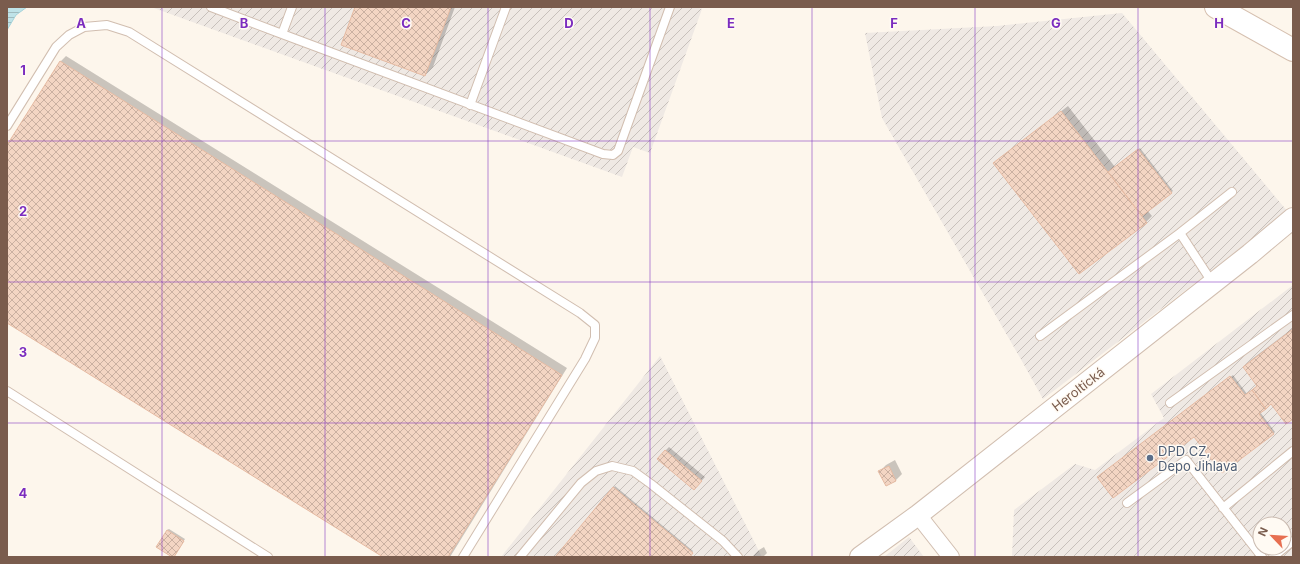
<svg xmlns="http://www.w3.org/2000/svg" width="1300" height="564" font-family="Inter,sans-serif">
  <style>
    .industrial { fill: url(#industrial-furrows); fill-rule: evenodd }
    .water { fill: url(#water-rules); stroke: #a5d3da }
    .shadow { fill: #0003 }
    .building { fill: url(#building-cross-hatch); stroke: #e6bba3 }
    .lines { fill: none; stroke-linecap: round; stroke-linejoin: round }
    .service-casing { stroke: #d1beb0; stroke-width: 10 }
    .minor-casing { stroke: #d1beb0; stroke-width: 18 }
    .tertiary-casing { stroke: #d1beb0; stroke-width: 22 }
    .secondary-casing { stroke: #d6c0b0; stroke-width: 24 }
    .service { stroke: #fff; stroke-width: 8 }
    .minor { stroke: #fff; stroke-width: 16 }
    .tertiary { stroke: #fff; stroke-width: 20 }
    .secondary { stroke: #fff; stroke-width: 22 }
    .grid { fill: none; stroke: #7b2cbf; stroke-width: 1; stroke-opacity: 0.55 }
    .service-dot { fill: #5c6f8a; stroke: #fffaf3; stroke-width: 1.5 }
    .labels { text-anchor: middle; stroke-width: 3; stroke-linejoin: round; paint-order: stroke }
    .street-label { font-size: 13px; fill: #7a5c4d; stroke: #fffaf3 }
    .service-label { font-size: 13px; fill: #4e5e75; stroke: #fffaf3; text-anchor: start }
    .grid-label { font-size: 13px; text-anchor: middle; font-weight: bold; fill: #7b2cbf; stroke: #fffaf3; stroke-width: 3; stroke-linejoin: round; paint-order: stroke }
  </style>
  <defs>
    <pattern id="industrial-furrows" width="10" height="10" patternUnits="userSpaceOnUse"><rect width="10" height="10" fill="#efe9e4"/><path d="M-1 1l2-2M0 10L10 0M9 11l2-2" fill="none" stroke="#c7c0bb"/></pattern>
    <pattern id="water-rules" width="6" height="5" patternUnits="userSpaceOnUse"><rect width="6" height="5" fill="#bfe3e8"/><path d="M0 2.5h6" fill="none" stroke="#a0bbbe"/></pattern>
    <pattern id="building-cross-hatch" width="8" height="8" patternUnits="userSpaceOnUse"><rect width="8" height="8" fill="#f3d5c3"/><path d="M0 0l8 8M0 8l8-8" fill="none" stroke="#cab0a1"/></pattern>
  </defs>
  <rect width="100%" height="100%" fill="#fdf6ec"/>
  <!-- industrial -->
  <path class="industrial" d="M151 7H697L702 9 650 153 633 147 622 177Z
    M1122 13 1288 212 1043 399 1023 363 882 118 865 33 997 26Z
    M1293 285V557H1012L1014 510 1075 464 1095 470 1164 418 1151 394ZM1260 524H1284V548H1260Z
    M660 356 762 557H501Z
    M909 537 924 557H884Z"/>
  <!-- water -->
  <path class="water" d="M7 7H27L16 15 7 30Z"/>
  <!-- shadow -->
  <path class="shadow" d="M356 7H455L433 67 425 75Z
    M66 56 567 368 450 557H384L7 322V147L60 62Z
    M1068 106 1115 167 1140 148 1173 191 1147 210 1152 216 1146 222 995 163 1001 157Z
    M1293 328V418L1271 403 1260 412 1275 432 1274 433 1222 472 1195 436 1100 475 1233 375 1247 394 1258 385 1244 367 1252 359Z
    M669 447 705 477 698 485 665 451Z
    M895 460 902 474 896 480 886 485 880 471 886 465Z
    M615 486 693 551 689 557H556Z
    M169 529 185 539 175 555 167 530Z
    M764 547 767 553 763 557H754L753 556 759 550Z"/>
  <!-- building -->
  <path class="building" d="M355 7H451L425 76 341 45Z
    M60 61 562 375 448 557H383L7 323V145Z
    M1061 111 1147 223 1079 274 993 163Z
    M1138 149 1172 193 1142 216 1108 172Z
    M1293 329V419L1286 424 1271 404 1266 409 1252 390 1257 386 1243 367Z
    M1230 376 1245 395 1252 390 1266 409 1259 414 1274 434 1222 473 1194 437 1113 498 1097 477Z
    M665 450 702 481 694 490 657 459Z
    M889 466 896 481 886 486 878 471Z
    M613 487 693 553 690 557H555Z
    M167 530 184 541 174 557H172L156 547Z"/>
  <g class="lines">
    <!-- service casing -->
    <g class="service-casing">
      <path id="service" d="M211 7 282 34 292 7
        M282 34 603 154 613 155 618 151 670 7
        M470 105 506 7
        M7 126 56 47 69 35 84 27 107 25 129 32 580 313 595 325V338L585 359 463 557
        M1180 233 1212 282
        M1040 336 1180 233 1232 192
        M7 391 268 557
        M1170 403 1293 315
        M1127 503 1186 460 1262 557
        M1223 508 1293 451
        M520 557 581 483 596 471 612 466 633 471 651 484 723 541 738 557
        M1273 557 1293 541"/>
    </g>
    <!-- minor casing -->
    <g class="minor-casing">
      <path id="minor" d="M918 515 951 557"/>
    </g>
    <!-- tertiary casing -->
    <g class="tertiary-casing">
      <path id="tertiary" d="M860 557 918 515 1250 254 1293 218"/>
    </g>
    <!-- secondary casing -->
    <g class="secondary-casing">
      <path id="secondary" d="M1216 7 1293 50"/>
    </g>
    <!-- service -->
    <use href="#service" class="service"/>
    <!-- minor -->
    <use href="#minor" class="minor"/>
    <!-- tertiary -->
    <use href="#tertiary" class="tertiary"/>
    <!-- secondary -->
    <use href="#secondary" class="secondary"/>
  </g>
  <!-- grid -->
  <path class="grid" d="M162 7V557M325 7V557M488 7V557M650 7V557M812 7V557M975 7V557M1138 7V557M7 141H1293M7 282H1293M7 423H1293"/>
  <!-- markers -->
  <circle class="service-dot" cx="1150" cy="458" r="4"/>
  <g class="labels">
    <!-- street labels -->
    <g class="street-label">
      <text transform="translate(1078 389) rotate(-38)" y="5">Heroltická</text>
    </g>
    <!-- service labels -->
    <g class="service-label">
      <text x="1158" y="456">DPD CZ,<tspan x="1158" dy="15">Depo Jihlava</tspan></text>
    </g>
  </g>
  <g class="grid-label">
    <text x="81" y="28">A</text>
    <text x="244" y="28">B</text>
    <text x="406" y="28">C</text>
    <text x="569" y="28">D</text>
    <text x="731" y="28">E</text>
    <text x="894" y="28">F</text>
    <text x="1056" y="28">G</text>
    <text x="1219" y="28">H</text>
    <text x="23" y="75">1</text>
    <text x="23" y="216">2</text>
    <text x="23" y="357">3</text>
    <text x="23" y="498">4</text>
  </g>
  <!-- border -->
  <rect width="1300" height="564" fill="none" stroke="#7a5c4d" stroke-width="16"/>
  <!-- north arrow -->
  <g transform="translate(1272 536) rotate(295)"><circle r="19" fill="#fffaf3" stroke="#cabbb1"/>
  <path d="M0-3L7 15L0 10L-7 15Z" fill="#e76f51"/>
  <text y="-6" font-size="11" font-weight="bold" text-anchor="middle" fill="#7a5c4d">N</text>
  </g>
</svg>
